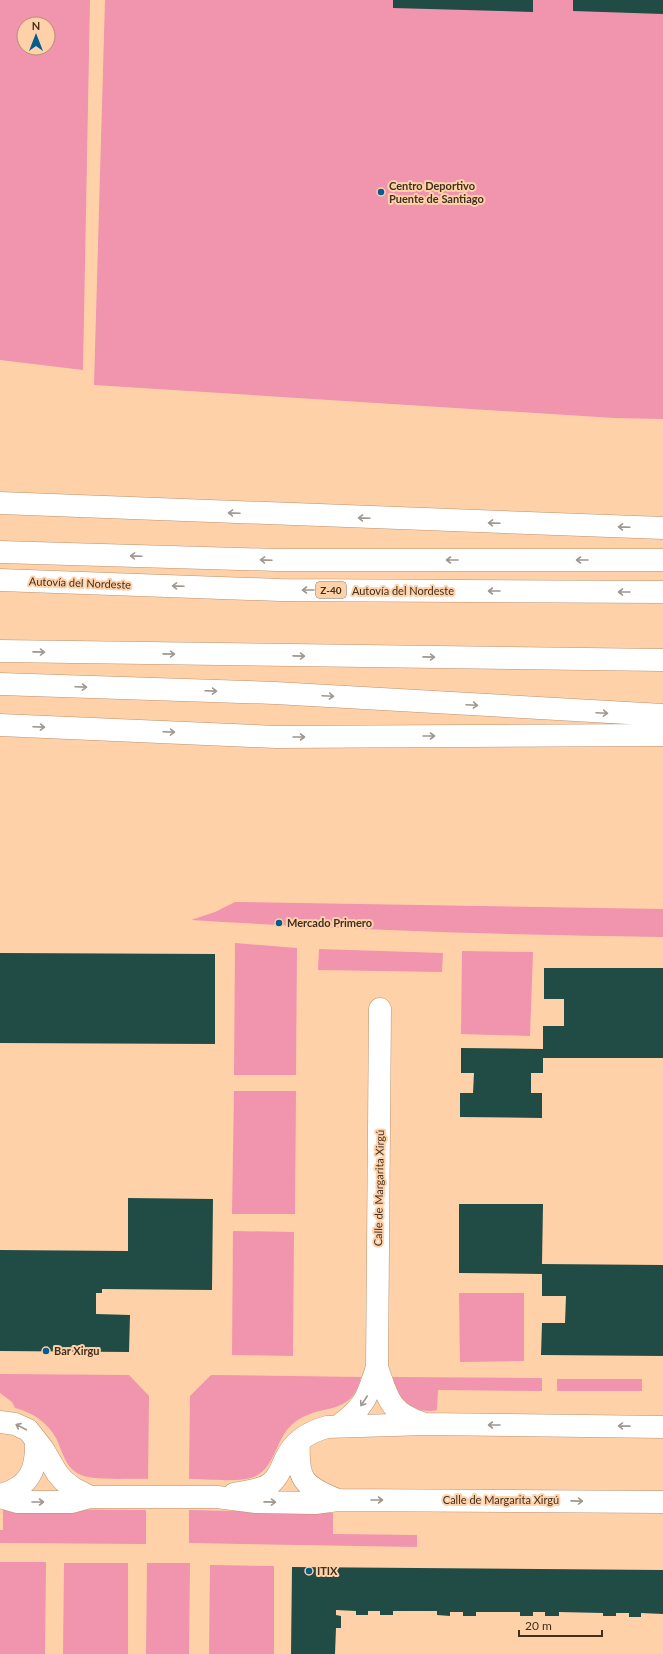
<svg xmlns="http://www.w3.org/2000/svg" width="663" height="1654" font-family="Lato,sans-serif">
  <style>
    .green { fill: #f194ad; fill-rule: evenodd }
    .building { fill: #214c45 }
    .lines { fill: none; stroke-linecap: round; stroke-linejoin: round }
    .street-casing { stroke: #bc916b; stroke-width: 23 }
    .highway-casing { stroke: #bc916b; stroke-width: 23 }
    .street { stroke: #fff; stroke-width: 22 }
    .highway { stroke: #fff; stroke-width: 22 }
    .oneway { stroke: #a0978f }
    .poi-dot { fill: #035c8e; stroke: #ffd1a9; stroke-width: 1.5 }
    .labels { text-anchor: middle; stroke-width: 4; stroke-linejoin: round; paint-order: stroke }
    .shield { fill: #ffd1a9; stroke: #7a6048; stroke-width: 1 }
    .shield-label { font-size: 10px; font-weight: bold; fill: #412f1f }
    .poi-label { font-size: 11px; font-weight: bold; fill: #412f1f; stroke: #ffd1a9; text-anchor: start }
    .street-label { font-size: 11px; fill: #412f1f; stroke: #ffd1a9 }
  </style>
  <rect width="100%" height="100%" fill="#ffd1a9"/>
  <!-- green -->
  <path class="green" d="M0 0H90L83 370 0 360ZM24 24H48V48H24Z
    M105 0H663V419L614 418 94 385Z
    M235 902 663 909V937C505 935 348 930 191 920L215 912Z
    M235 943 297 948 296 1075H234Z
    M319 949 443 953 442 972 318 970Z
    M462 951 533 952 530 1036 461 1034Z
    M234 1091H296L295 1214H232Z
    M233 1231 294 1232 293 1356 232 1355Z
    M459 1293H524V1361L460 1362Z
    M0 1374 129 1375 149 1396 148 1479C131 1478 96 1481 81 1475 65 1468 63 1452 56 1438 47 1422 32 1412 15 1408L12 1402 0 1393Z
    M211 1375 361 1377C351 1418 322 1402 295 1422 275 1437 277 1465 256 1476 243 1483 206 1479 189 1479L190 1396Z
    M393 1377 542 1378V1391L438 1390 437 1410C415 1415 395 1399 393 1377Z
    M557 1379H642V1391H557Z
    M3 1509 146 1510V1544L0 1543V1530H3Z
    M189 1510 333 1513V1534L417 1535V1547L189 1543Z
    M0 1562H46L45 1654H0Z
    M64 1563H128V1654H63Z
    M147 1563H190L189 1654H146Z
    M210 1565 274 1566V1654H209Z"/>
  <!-- building -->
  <path class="building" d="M393 0H533V12L393 8Z
    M573 0H663V14L573 11Z
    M0 953 215 954V1044L0 1043Z
    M544 968H663V1058H543V1073H531V1093H542V1118L460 1117V1093H473L474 1073H461V1048L543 1049V1026H564V999H544Z
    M128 1198 213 1199 212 1290 102 1289V1293H96V1314L130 1315 129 1352 0 1351V1250L128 1251Z
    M459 1204H543L542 1264 663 1265V1356L541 1355 542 1323H565L566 1296H542V1274L459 1273Z
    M292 1567 663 1570V1614L641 1613V1617H629V1613H616V1616H603V1613L559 1612V1616H545V1612H533V1616H520V1612H476V1616H463V1612H450V1616L437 1615V1611H393V1615H380V1611H368V1615H356V1611L336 1610V1615L341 1616V1628H336L335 1654H291Z"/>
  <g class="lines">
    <!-- street casing -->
    <g class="street-casing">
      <path id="street" d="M377 1367C387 1396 389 1413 422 1423
        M0 1422 15 1424 28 1430 43 1449 57 1473 64 1481 73 1488 90 1497
        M338 1426C364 1408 368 1396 377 1367L380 1009
        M299 1441C297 1479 302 1486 338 1500
        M234 1494C247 1491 263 1491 272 1482 279 1476 281 1468 285 1460 293 1442 308 1432 327 1427L426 1424 663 1427
        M0 1495C29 1487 37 1471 36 1441
        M0 1497 17 1502H72L90 1497H217L256 1502 315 1503 338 1500 663 1502"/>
    </g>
    <!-- highway casing -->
    <g class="highway-casing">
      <path id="highway" d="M0 503 663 528
        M0 552 277 560H663
        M0 580 280 590 663 592
        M0 651 663 660
        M0 684 275 693 663 715
        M0 725 276 737 663 735"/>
    </g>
    <!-- street -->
    <use href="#street" class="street"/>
    <!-- highway -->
    <use href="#highway" class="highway"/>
  </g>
  <!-- one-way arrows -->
  <defs><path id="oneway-shaft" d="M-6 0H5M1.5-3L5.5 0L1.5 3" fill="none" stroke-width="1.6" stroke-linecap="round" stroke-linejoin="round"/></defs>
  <g class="oneway">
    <use href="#oneway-shaft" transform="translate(234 513) rotate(-178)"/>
    <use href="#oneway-shaft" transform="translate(364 518) rotate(-178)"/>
    <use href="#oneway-shaft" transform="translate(494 523) rotate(-178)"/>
    <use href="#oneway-shaft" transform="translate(624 527) rotate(-178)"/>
    <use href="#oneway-shaft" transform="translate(136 556) rotate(-178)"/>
    <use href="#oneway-shaft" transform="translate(266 560) rotate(-178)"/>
    <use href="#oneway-shaft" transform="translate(452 560) rotate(-180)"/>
    <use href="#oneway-shaft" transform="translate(582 560) rotate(-180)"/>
    <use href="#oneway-shaft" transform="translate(178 586) rotate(-178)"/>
    <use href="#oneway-shaft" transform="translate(308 590) rotate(-180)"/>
    <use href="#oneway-shaft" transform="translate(494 591) rotate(-180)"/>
    <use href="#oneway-shaft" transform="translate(624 592) rotate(-180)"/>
    <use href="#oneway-shaft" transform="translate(39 652) rotate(1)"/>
    <use href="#oneway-shaft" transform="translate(169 654) rotate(1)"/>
    <use href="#oneway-shaft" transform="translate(299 656) rotate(1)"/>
    <use href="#oneway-shaft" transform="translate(429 657) rotate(1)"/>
    <use href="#oneway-shaft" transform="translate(81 687) rotate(2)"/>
    <use href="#oneway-shaft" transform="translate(211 691) rotate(2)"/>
    <use href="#oneway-shaft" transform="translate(328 696) rotate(3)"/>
    <use href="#oneway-shaft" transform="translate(472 705) rotate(3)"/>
    <use href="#oneway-shaft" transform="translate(602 713) rotate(3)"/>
    <use href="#oneway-shaft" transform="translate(39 727) rotate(2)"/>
    <use href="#oneway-shaft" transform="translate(169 732) rotate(2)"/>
    <use href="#oneway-shaft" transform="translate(429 736)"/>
    <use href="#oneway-shaft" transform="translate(299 737)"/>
    <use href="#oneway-shaft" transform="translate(364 1401) rotate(123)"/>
    <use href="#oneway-shaft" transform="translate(494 1425) rotate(-180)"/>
    <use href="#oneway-shaft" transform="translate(624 1426) rotate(-179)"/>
    <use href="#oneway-shaft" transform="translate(21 1427) rotate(-152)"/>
    <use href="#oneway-shaft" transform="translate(377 1500)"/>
    <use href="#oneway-shaft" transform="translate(577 1501) rotate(1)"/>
    <use href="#oneway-shaft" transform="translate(38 1502)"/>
    <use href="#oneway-shaft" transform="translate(270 1502) rotate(1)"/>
  </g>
  <!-- markers -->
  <g class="poi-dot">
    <circle cx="381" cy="192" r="4"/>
    <circle cx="279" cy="923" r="4"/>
    <circle cx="46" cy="1351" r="4"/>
    <circle cx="309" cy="1571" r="4"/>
  </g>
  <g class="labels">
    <!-- shield labels -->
    <rect class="shield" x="316" y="582" width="30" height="16" rx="3"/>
    <g class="shield-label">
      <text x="331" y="594">Z-40</text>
    </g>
    <!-- poi labels -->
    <g class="poi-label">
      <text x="389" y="190">Centro Deportivo<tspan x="389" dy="13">Puente de Santiago</tspan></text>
      <text x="287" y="927">Mercado Primero</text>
      <text x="54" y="1355">Bar Xirgu</text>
      <text x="317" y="1575">ITIX</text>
    </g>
    <!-- street labels -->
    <g class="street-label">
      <text transform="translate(80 583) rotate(2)" y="4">Autovía del Nordeste</text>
      <text x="403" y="595">Autovía del Nordeste</text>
      <text transform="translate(379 1188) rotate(-89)" y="4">Calle de Margarita Xirgú</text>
      <text x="501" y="1504">Calle de Margarita Xirgú</text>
    </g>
  </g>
  <!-- north arrow -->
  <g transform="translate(36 36)"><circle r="19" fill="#ffd1a9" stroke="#b39072"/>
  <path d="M0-3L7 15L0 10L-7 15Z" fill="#035c8e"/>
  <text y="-6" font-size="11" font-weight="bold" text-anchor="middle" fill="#412f1f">N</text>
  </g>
  <!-- scale -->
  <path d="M519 1630v6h83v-6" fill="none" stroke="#412f1f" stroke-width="2"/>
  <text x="525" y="1630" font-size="12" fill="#412f1f" stroke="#ffd1a9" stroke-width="3" paint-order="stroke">20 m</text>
</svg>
